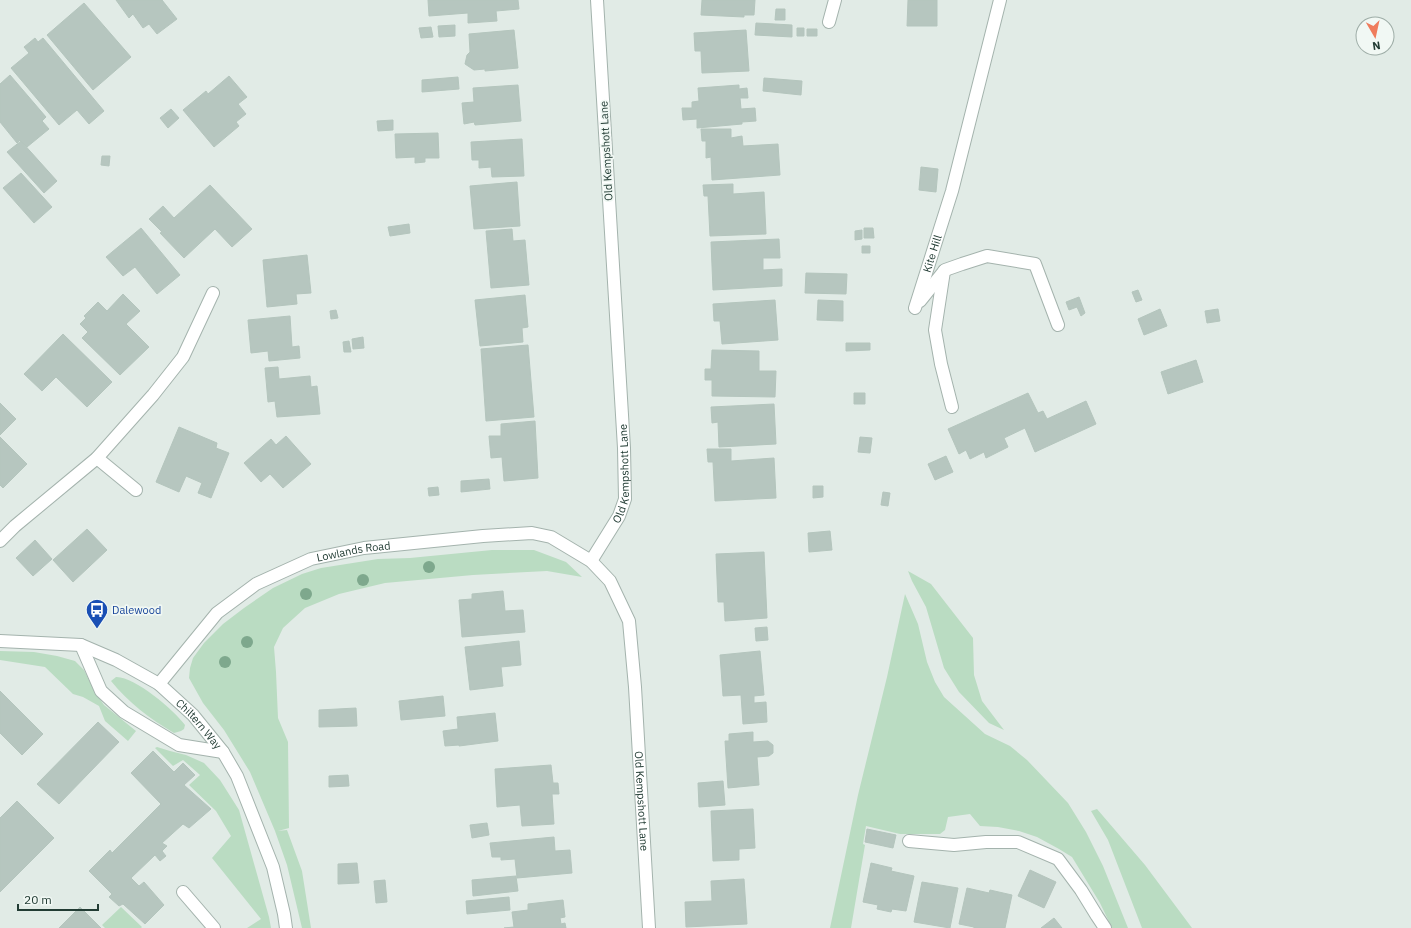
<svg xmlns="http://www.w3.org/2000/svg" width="1411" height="928" font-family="'IBM Plex Sans',sans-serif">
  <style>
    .green { fill: #badcc2 }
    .building { fill: #b6c6bf; stroke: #b4c5bd }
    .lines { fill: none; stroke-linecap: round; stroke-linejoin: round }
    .lane-casing { stroke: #a4b3ad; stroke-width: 14 }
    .street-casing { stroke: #a4b3ad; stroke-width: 14 }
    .lane { stroke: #fff; stroke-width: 12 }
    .street { stroke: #fff; stroke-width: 12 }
    .tree { fill: #7ea88d }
    .labels { text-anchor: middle; stroke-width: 3.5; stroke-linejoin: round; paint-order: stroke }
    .street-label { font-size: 11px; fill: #223c34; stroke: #f1f8f4 }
    .transit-label { font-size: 11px; fill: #164399; stroke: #f1f8f4; text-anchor: start }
  </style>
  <rect width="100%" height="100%" fill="#e1ebe6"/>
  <!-- green -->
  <path class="green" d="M492 550H534L566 562 582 577 547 571 473 575 385 583 339 594 305 608 283 628 274 647 276 672 278 718 288 742 289 828 278 831 287 830 302 871 311 928H302L287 865 275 831 250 772 224 730 203 703 189 678 190 668 193 658 204 643 223 624 244 608 273 588 302 574 321 568 378 559 410 558Z
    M908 571 931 584 973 638 974 675 982 701 1004 730 989 723 959 692 944 668 926 607 912 581Z
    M905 594 918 624 927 662 935 682 944 697 985 734 1010 746 1027 760 1068 803 1086 832 1103 866 1128 928H1112L1100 903 1072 857 1059 849 1037 837 1019 831 998 827 980 826 970 814 948 817 945 830 940 834H900L866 826 863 844 865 845 851 928H830L858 795 887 677Z
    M0 651 34 652 57 656 75 661 84 670 95 692 104 705 136 731 128 741 105 721 99 706 83 697 73 694 45 667 0 660Z
    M116 677C134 676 174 710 185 725L184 729 181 731 174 733C150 719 128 702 111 681Z
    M157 747 170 751 186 755 204 763 220 780 239 810 269 917 271 928H247L261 919 212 858 231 836 216 811 189 785 200 775 183 760 173 766 155 748Z
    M1097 809 1145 865 1192 928H1142L1108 840 1091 811Z
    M121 907 142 927 141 928H105L102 925Z"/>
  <!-- building -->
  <path class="building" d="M116 0H162L177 19 157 34 149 24 143 28 133 14 129 18Z
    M428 0H518L519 9 496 11 497 21 468 23V13L429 16Z
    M702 0H755L754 15H744V17L701 15Z
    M908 0H937V26H907Z
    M84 3 131 57 93 90 47 35Z
    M776 9H785V20H775Z
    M756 23 792 25V37L755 35Z
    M455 25V36L439 37 438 26Z
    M431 27 433 37 421 38 419 28Z
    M797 28H804V36H797Z
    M807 29H817V36H807Z
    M514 30 518 68 485 71V69L474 70 465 64 467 55 470 52 469 34Z
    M746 30 749 71 702 73 701 51H695L694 33Z
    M35 38 38 42 43 38 104 111 89 124 77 110 59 125 11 68 29 53 24 47Z
    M10 75 46 117 42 121 49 129 27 147 20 140 17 143 0 122V84Z
    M229 76 247 97 238 104 246 114 236 122 239 126 214 147 183 110 206 91 208 94Z
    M458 77 459 89 422 92V80Z
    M764 78 802 81 801 95 763 91Z
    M518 85 521 121 475 125 474 122 464 124 462 103 474 102 473 88Z
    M739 85V89L747 88 748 98H740L741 109 755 108 756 121 742 122V124L697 128V119L683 120 682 108H692V102L699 101 698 88Z
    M171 109 179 118 168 128 160 118Z
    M393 120V130L378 131 377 121Z
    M701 129H731V138L742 136 743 146 778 144 780 175 712 180 711 157 706 158V141H702Z
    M438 133 439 158H425V162L415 163V157L396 158 395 134Z
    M522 139 524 176 492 177 491 167 479 168V160H472L471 142Z
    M21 141 57 181 44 193 7 152Z
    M102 156H110L109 166 101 165Z
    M921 167 938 169 936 192 919 190Z
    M21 173 52 207 34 223 3 188Z
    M517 182 520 226 474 229 470 186Z
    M733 184V194L764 192 766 234 710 236 708 196H704L703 185Z
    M210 185 252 229 232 247 215 229 184 258 160 233 162 232 149 219 163 206 174 218Z
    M409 224 410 233 390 236 388 227Z
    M141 228 180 275 157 294 135 267 123 276 106 257Z
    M864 228H873L874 238H864Z
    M512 229 513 241 525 240 529 285 491 288 486 231Z
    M862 230V239L855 240V231Z
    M779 239 780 258H763V270L782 269V286L713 290 711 242Z
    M862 246H870V253H862Z
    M307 255 311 293 296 294 297 304 267 307 263 260Z
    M806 273 847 274 846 294 805 293Z
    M1138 290 1142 300 1136 302 1132 292Z
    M123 294 140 311 126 324 149 347 120 375 82 338 88 332 80 324 86 318 84 316 98 302 107 311Z
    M525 295 528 327 522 328 523 342 480 346 475 300Z
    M1079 297 1085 313 1081 316 1077 307 1069 310 1066 302Z
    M775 300 778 340 722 344 720 321H714L713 304Z
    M818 300 843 301V321L817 320Z
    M1160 309 1167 326 1144 335 1138 319Z
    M1218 309 1220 321 1207 323 1205 311Z
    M336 310 338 318 331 319 330 311Z
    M290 316 292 347 299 346 300 358 269 361 268 351 251 353 248 320Z
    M63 334 112 382 87 407 56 377 42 391 24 374Z
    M363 337 364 348 353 349 352 339Z
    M349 341 351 352H344L343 342Z
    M846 343H870V350L846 351Z
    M528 345 534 417 486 421 481 349Z
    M712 350 759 351V371H776L775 397 712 396V380H705V369H711Z
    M1196 360 1203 382 1168 394 1161 372Z
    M278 367 279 379 310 376 311 387 317 386 320 414 277 417 275 401 268 402 265 368Z
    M854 393H865V404H854Z
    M1028 393 1038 413 1043 411 1047 419 1086 401 1096 424 1035 452 1025 428 1004 438 1008 447 986 458 984 452 970 459 966 450 959 454 948 429Z
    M0 403 16 419 0 435Z
    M774 404 776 444 719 447 718 422 712 423 711 407Z
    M535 421 538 478 504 481 502 457 491 458 489 436H501V424Z
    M179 427 217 443 216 448 229 453 211 498 198 493 202 483 186 476 179 492 156 482Z
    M286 436 311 464 283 488 270 474 261 482 244 463 271 439 276 445Z
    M0 437 27 464 3 488 0 485Z
    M860 437 872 438 870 453 858 452Z
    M707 449H731V461L774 458 776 498 715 501 713 462H708Z
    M946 456 953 472 935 480 928 464Z
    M489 479 490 489 461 492V481Z
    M813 486H823V497L813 498Z
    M438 487 439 495 429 496 428 488Z
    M883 492 890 493 888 506 881 505Z
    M87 529 107 550 73 582 53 560Z
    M830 531 832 550 809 552 808 533Z
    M35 540 52 559 33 576 16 558Z
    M764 552 767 618 725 621 724 602H718L716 554Z
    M503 591 505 611 523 610 525 632 462 637 459 600 472 599V594Z
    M767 627 768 640 756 641 755 628Z
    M519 641 521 665 501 667 503 686 470 690 465 647Z
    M760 651 764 695 754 696V703L766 702 767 722 743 724 741 695 723 696 720 655Z
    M0 691 43 734 22 755 0 733Z
    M443 696 445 716 401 720 399 701Z
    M356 708 357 726 319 727V710Z
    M495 713 498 741 459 746V745L445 746 443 731 458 729 457 717Z
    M98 722 119 742 59 804 37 784Z
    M753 732V742L768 741 773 745V753L769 756 757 757 759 785 728 788 725 741H729V734Z
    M153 751 174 772 183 763 195 775 184 785 211 809 189 828 183 824 162 843 167 846 162 851 166 856 160 861 155 855 131 878 139 886 144 882 164 905 145 924 123 904 119 906 109 897 112 894 89 871 110 850 112 853 161 804 131 773Z
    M551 765 553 783H558L559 794H552L554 824 522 826 520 805 497 807 495 769Z
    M348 775 349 786 329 787V776Z
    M723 781 725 805 699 807 698 783Z
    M17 801 54 838 0 892V818Z
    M753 809 755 848 739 849V860L713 861 711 811Z
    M487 823 489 835 472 838 470 825Z
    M867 829 896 835 893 848 865 842Z
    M554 837 555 851 570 850 572 873 517 878 515 859 501 860V857H492L490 843Z
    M357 863 359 883 338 884V864Z
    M871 863 892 868 891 871 914 876 906 911 892 909 891 912 877 909 878 905 863 902Z
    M1030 870 1056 882 1044 908 1018 896Z
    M516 876 518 891 473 896 472 880Z
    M744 879 747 924 686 927 685 902 712 901 711 881Z
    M385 880 387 902 376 903 374 881Z
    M922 882 958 888 950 928 914 922Z
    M967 888 989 893 990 890 1012 895 1005 928H974V927L959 924Z
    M509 897 510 910 467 914 466 901Z
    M563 900 565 917 560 918 561 924 565 923 566 928H504L514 927 512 912 528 910V904Z
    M80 907 101 928H59Z
    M1054 918 1062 928H1041Z"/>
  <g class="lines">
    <!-- lane casing -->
    <g class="lane-casing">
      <g id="lane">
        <path d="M944 271 935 330 941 364 952 407"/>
        <path d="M920 301 945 270 962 264 987 256 1035 264 1058 325"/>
        <path id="s1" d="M915 308 952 191 1000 0"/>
        <path d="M81 645 101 691 124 712 179 745 223 752"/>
        <path d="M909 841 954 845 986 842H1018L1058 859 1081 890 1097 916 1105 928"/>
        <path d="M183 892 214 928"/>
      </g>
    </g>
    <!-- street casing -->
    <g class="street-casing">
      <g id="street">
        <path d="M829 22 835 0"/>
        <path d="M97 458 136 490"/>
        <path d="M0 541 15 526 97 458 153 395 183 357 213 293"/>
        <path id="s2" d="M591 561 619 516 625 499 624 448 597 0"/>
        <path id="s3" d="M0 641 81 645 116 660 159 684 193 715 223 752 237 776 273 867 284 914 286 928"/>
        <path id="s4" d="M159 684 217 613 256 584 311 559 364 548 483 536 532 533 551 537 591 561 610 581 629 621 635 687 649 928"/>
      </g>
    </g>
    <!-- lane -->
    <use href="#lane" class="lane"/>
    <!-- street -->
    <use href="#street" class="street"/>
  </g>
  <!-- trees -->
  <g class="tree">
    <circle cx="429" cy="567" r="6"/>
    <circle cx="363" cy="580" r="6"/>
    <circle cx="306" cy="594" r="6"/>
    <circle cx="247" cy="642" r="6"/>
    <circle cx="225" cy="662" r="6"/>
  </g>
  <!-- icons -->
  <defs>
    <g id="bus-pin" transform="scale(1.15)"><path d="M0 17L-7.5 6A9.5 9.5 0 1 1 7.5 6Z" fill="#1a4fb4" stroke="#f1f8f4"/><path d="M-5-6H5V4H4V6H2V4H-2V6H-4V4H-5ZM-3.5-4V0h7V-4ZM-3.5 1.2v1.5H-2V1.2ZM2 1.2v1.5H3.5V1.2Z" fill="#fff"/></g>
  </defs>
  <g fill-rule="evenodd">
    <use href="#bus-pin" x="97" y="610"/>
  </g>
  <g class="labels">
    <!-- street labels -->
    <g class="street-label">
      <text transform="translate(606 151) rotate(-93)" y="4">Old Kempshott Lane</text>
      <text dy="4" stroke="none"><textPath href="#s1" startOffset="57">Kite Hill</textPath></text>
      <text dy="4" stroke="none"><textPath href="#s2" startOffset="96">Old Kempshott Lane</textPath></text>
      <text dy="4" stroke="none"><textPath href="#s4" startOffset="244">Lowlands Road</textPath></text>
      <text dy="4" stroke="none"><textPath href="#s3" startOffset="225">Chiltern Way</textPath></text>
      <text dy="4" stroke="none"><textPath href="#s4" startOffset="742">Old Kempshott Lane</textPath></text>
    </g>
    <!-- transit labels -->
    <g class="transit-label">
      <text x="112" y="614">Dalewood</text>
    </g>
  </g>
  <!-- north arrow -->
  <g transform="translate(1375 36) rotate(171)"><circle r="19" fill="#f1f8f4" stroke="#9eada7"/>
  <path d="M0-3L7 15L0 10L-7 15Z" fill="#ef7c5c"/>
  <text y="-6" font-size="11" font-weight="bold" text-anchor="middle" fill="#223c34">N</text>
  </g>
  <!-- scale -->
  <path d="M18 904v6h80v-6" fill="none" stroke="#223c34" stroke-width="2"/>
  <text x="24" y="904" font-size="12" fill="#223c34" stroke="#f1f8f4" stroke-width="3" paint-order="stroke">20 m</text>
</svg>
